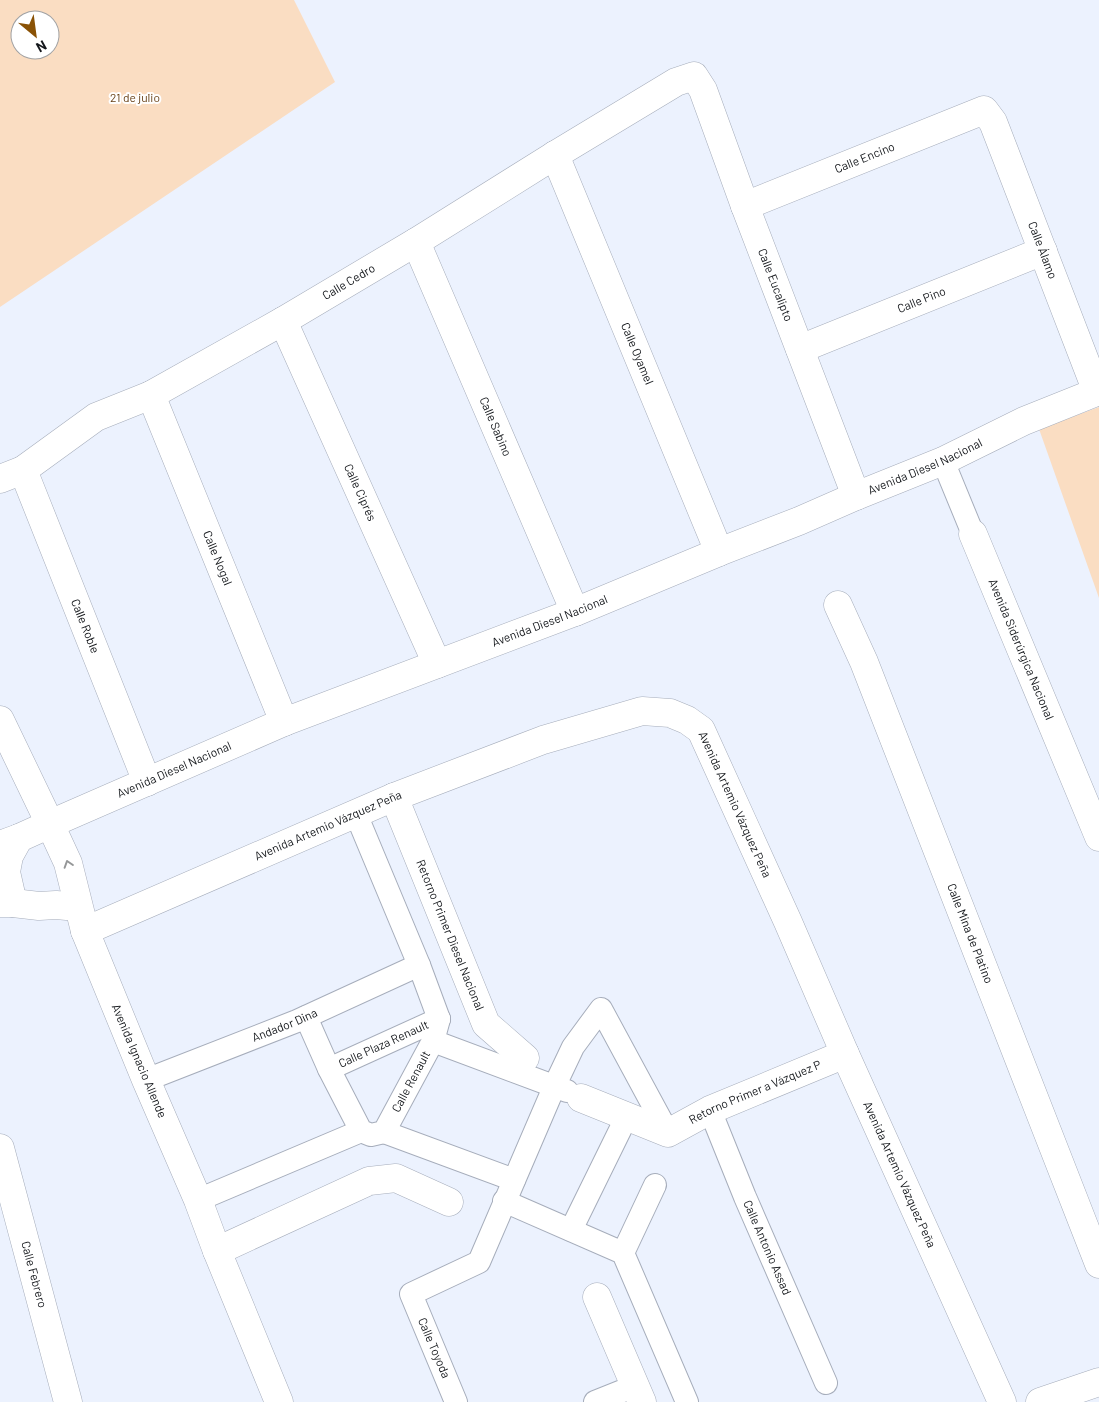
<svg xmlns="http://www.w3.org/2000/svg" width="1099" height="1402" font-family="Barlow,sans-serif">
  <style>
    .green { fill: #faddc2; fill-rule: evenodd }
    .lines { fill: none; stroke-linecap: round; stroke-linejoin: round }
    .pedestrian-casing { stroke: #a6adbb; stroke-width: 24 }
    .minor-casing { stroke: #a6adbb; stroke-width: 29 }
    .tertiary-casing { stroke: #a6adbb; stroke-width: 29 }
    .pedestrian { stroke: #fff; stroke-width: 22 }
    .minor { stroke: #fff; stroke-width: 28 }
    .tertiary { stroke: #fff; stroke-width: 28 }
    .oneway { stroke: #959798 }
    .labels { text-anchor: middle; stroke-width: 4; stroke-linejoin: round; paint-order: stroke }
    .park-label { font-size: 12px; fill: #674117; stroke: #fff }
    .street-label { font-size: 12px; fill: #14171b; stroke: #fff }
  </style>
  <rect width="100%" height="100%" fill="#ecf2fe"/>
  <!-- green -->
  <path class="green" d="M0 0H294L335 82 0 307ZM20 20H50V50H20Z
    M1099 407V598L1039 429Z"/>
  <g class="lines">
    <!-- pedestrian casing -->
    <g class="pedestrian-casing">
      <g id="pedestrian">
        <path d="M943 461 973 534"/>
        <path d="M356 814 419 965 439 1019"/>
        <path id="s1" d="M306 1017 329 1069 361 1131 371 1135 384 1132 433 1041 439 1019"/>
        <path d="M433 1041 567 1091"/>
        <path id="s2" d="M329 1069 439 1019"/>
        <path id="s3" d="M146 1080 297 1021 419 965"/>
        <path id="s4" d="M710 1110 745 1197 826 1383"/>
        <path d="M384 1132 514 1180"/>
        <path d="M198 1200 361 1131"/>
        <path d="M504 1201 623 1253 687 1402"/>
        <path d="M571 1230 627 1116"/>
        <path d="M623 1253 655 1185"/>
        <path d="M456 1402 411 1294 479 1262 555 1085 573 1047 601 1009 668 1133"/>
        <path d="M595 1402 635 1386"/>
      </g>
    </g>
    <!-- minor casing -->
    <g class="minor-casing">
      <g id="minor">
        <path id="s5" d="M555 155 719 552"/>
        <path id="s6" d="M745 206 984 110 993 122 1097 392"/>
        <path id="s7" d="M416 242 575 612"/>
        <path id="s8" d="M283 321 437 664"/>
        <path id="s9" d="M800 349 1043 251"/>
        <path id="s10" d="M151 395 284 722"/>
        <path id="s11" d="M23 470 147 782"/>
        <path id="s12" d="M0 479 23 470 96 417 151 395 283 321 416 242 555 155 676 82 694 76 703 90 745 206 856 496"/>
        <path id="s13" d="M973 534 1099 837"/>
        <path id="s14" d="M838 605 864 662 1099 1264"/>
        <path d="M0 720 50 824 19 838 0 845"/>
        <path id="s15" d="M394 797 486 1024 525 1058"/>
        <path d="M0 903H13L39 906 56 905 78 907"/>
        <path d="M13 903 6 872 9 856 19 838"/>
        <path id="s16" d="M85 931 394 797 543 740 642 711 670 713 687 720 701 730 788 922 845 1054 1002 1402"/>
        <path id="s17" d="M581 1098 668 1133 710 1110 845 1054"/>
        <path id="s18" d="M0 1148 68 1402"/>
        <path d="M217 1251 369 1181 396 1178 449 1202"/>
        <path d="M597 1297 642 1402"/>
        <path d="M1040 1402 1099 1382"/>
      </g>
    </g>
    <!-- tertiary casing -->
    <g class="tertiary-casing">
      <g id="tertiary">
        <path id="s19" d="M279 1402 217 1251 198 1200 146 1080 85 931 68 863 50 824 284 722 575 612 719 552 799 521 856 496 943 461 1024 421 1099 391"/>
      </g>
    </g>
    <!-- pedestrian -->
    <use href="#pedestrian" class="pedestrian"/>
    <!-- minor -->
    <use href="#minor" class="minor"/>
    <!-- tertiary -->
    <use href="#tertiary" class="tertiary"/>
  </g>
  <!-- one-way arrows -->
  <defs><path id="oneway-chevron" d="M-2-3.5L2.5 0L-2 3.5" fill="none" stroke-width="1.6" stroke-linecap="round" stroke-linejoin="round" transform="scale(1.25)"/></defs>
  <use class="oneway" href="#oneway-chevron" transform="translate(68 864) rotate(-108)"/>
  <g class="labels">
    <!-- park labels -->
    <g class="park-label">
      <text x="135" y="102">21 de julio</text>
    </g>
    <!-- street labels -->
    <g class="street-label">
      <text dy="4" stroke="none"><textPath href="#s6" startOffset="129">Calle Encino</textPath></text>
      <text dy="4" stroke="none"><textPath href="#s6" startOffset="410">Calle Álamo</textPath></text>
      <text dy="4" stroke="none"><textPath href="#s12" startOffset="402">Calle Cedro</textPath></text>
      <text dy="4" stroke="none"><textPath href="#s12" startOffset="1029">Calle Eucalipto</textPath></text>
      <text dy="4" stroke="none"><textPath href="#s9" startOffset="131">Calle Pino</textPath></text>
      <text dy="4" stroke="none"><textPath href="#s5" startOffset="215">Calle Oyamel</textPath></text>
      <text dy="4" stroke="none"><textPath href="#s7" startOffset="201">Calle Sabino</textPath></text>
      <text dy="4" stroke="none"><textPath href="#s19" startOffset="1568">Avenida Diesel Nacional</textPath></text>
      <text dy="4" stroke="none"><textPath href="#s8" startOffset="188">Calle Ciprés</textPath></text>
      <text dy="4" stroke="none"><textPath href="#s10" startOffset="176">Calle Nogal</textPath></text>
      <text dy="4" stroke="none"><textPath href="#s19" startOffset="1162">Avenida Diesel Nacional</textPath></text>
      <text dy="4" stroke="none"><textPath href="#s11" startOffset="168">Calle Roble</textPath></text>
      <text dy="4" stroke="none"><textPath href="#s13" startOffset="125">Avenida Siderúrgica Nacional</textPath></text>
      <text dy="4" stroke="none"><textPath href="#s19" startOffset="758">Avenida Diesel Nacional</textPath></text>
      <text dy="4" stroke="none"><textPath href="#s16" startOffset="745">Avenida Artemio Vázquez Peña</textPath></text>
      <text dy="4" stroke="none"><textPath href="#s16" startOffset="265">Avenida Artemio Vázquez Peña</textPath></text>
      <text dy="4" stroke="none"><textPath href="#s15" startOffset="149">Retorno Primer Diesel Nacional</textPath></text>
      <text dy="4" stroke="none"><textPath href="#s14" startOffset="354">Calle Mina de Platino</textPath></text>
      <text dy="4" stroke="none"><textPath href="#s3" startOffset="149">Andador Dina</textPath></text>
      <text dy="4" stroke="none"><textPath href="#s2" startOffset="60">Calle Plaza Renault</textPath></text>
      <text transform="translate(139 1061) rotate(67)" y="4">Avenida Ignacio Allende</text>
      <text dy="4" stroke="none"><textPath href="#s1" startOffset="208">Calle Renault</textPath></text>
      <text dy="4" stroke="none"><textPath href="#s17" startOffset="190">Retorno Primer a Vázquez P</textPath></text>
      <text dy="4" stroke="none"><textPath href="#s16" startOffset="1150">Avenida Artemio Vázquez Peña</textPath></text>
      <text dy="4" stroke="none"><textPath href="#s4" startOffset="149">Calle Antonio Assad</textPath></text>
      <text dy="4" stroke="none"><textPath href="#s18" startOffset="131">Calle Febrero</textPath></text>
      <text transform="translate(434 1348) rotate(67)" y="4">Calle Toyoda</text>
    </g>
  </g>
  <!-- north arrow -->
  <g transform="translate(35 35) rotate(151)"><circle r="24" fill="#ffffff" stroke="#a1a2a4"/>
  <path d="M0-4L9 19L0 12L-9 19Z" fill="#8a5205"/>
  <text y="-8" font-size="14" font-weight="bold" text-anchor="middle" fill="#14171b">N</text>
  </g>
</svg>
